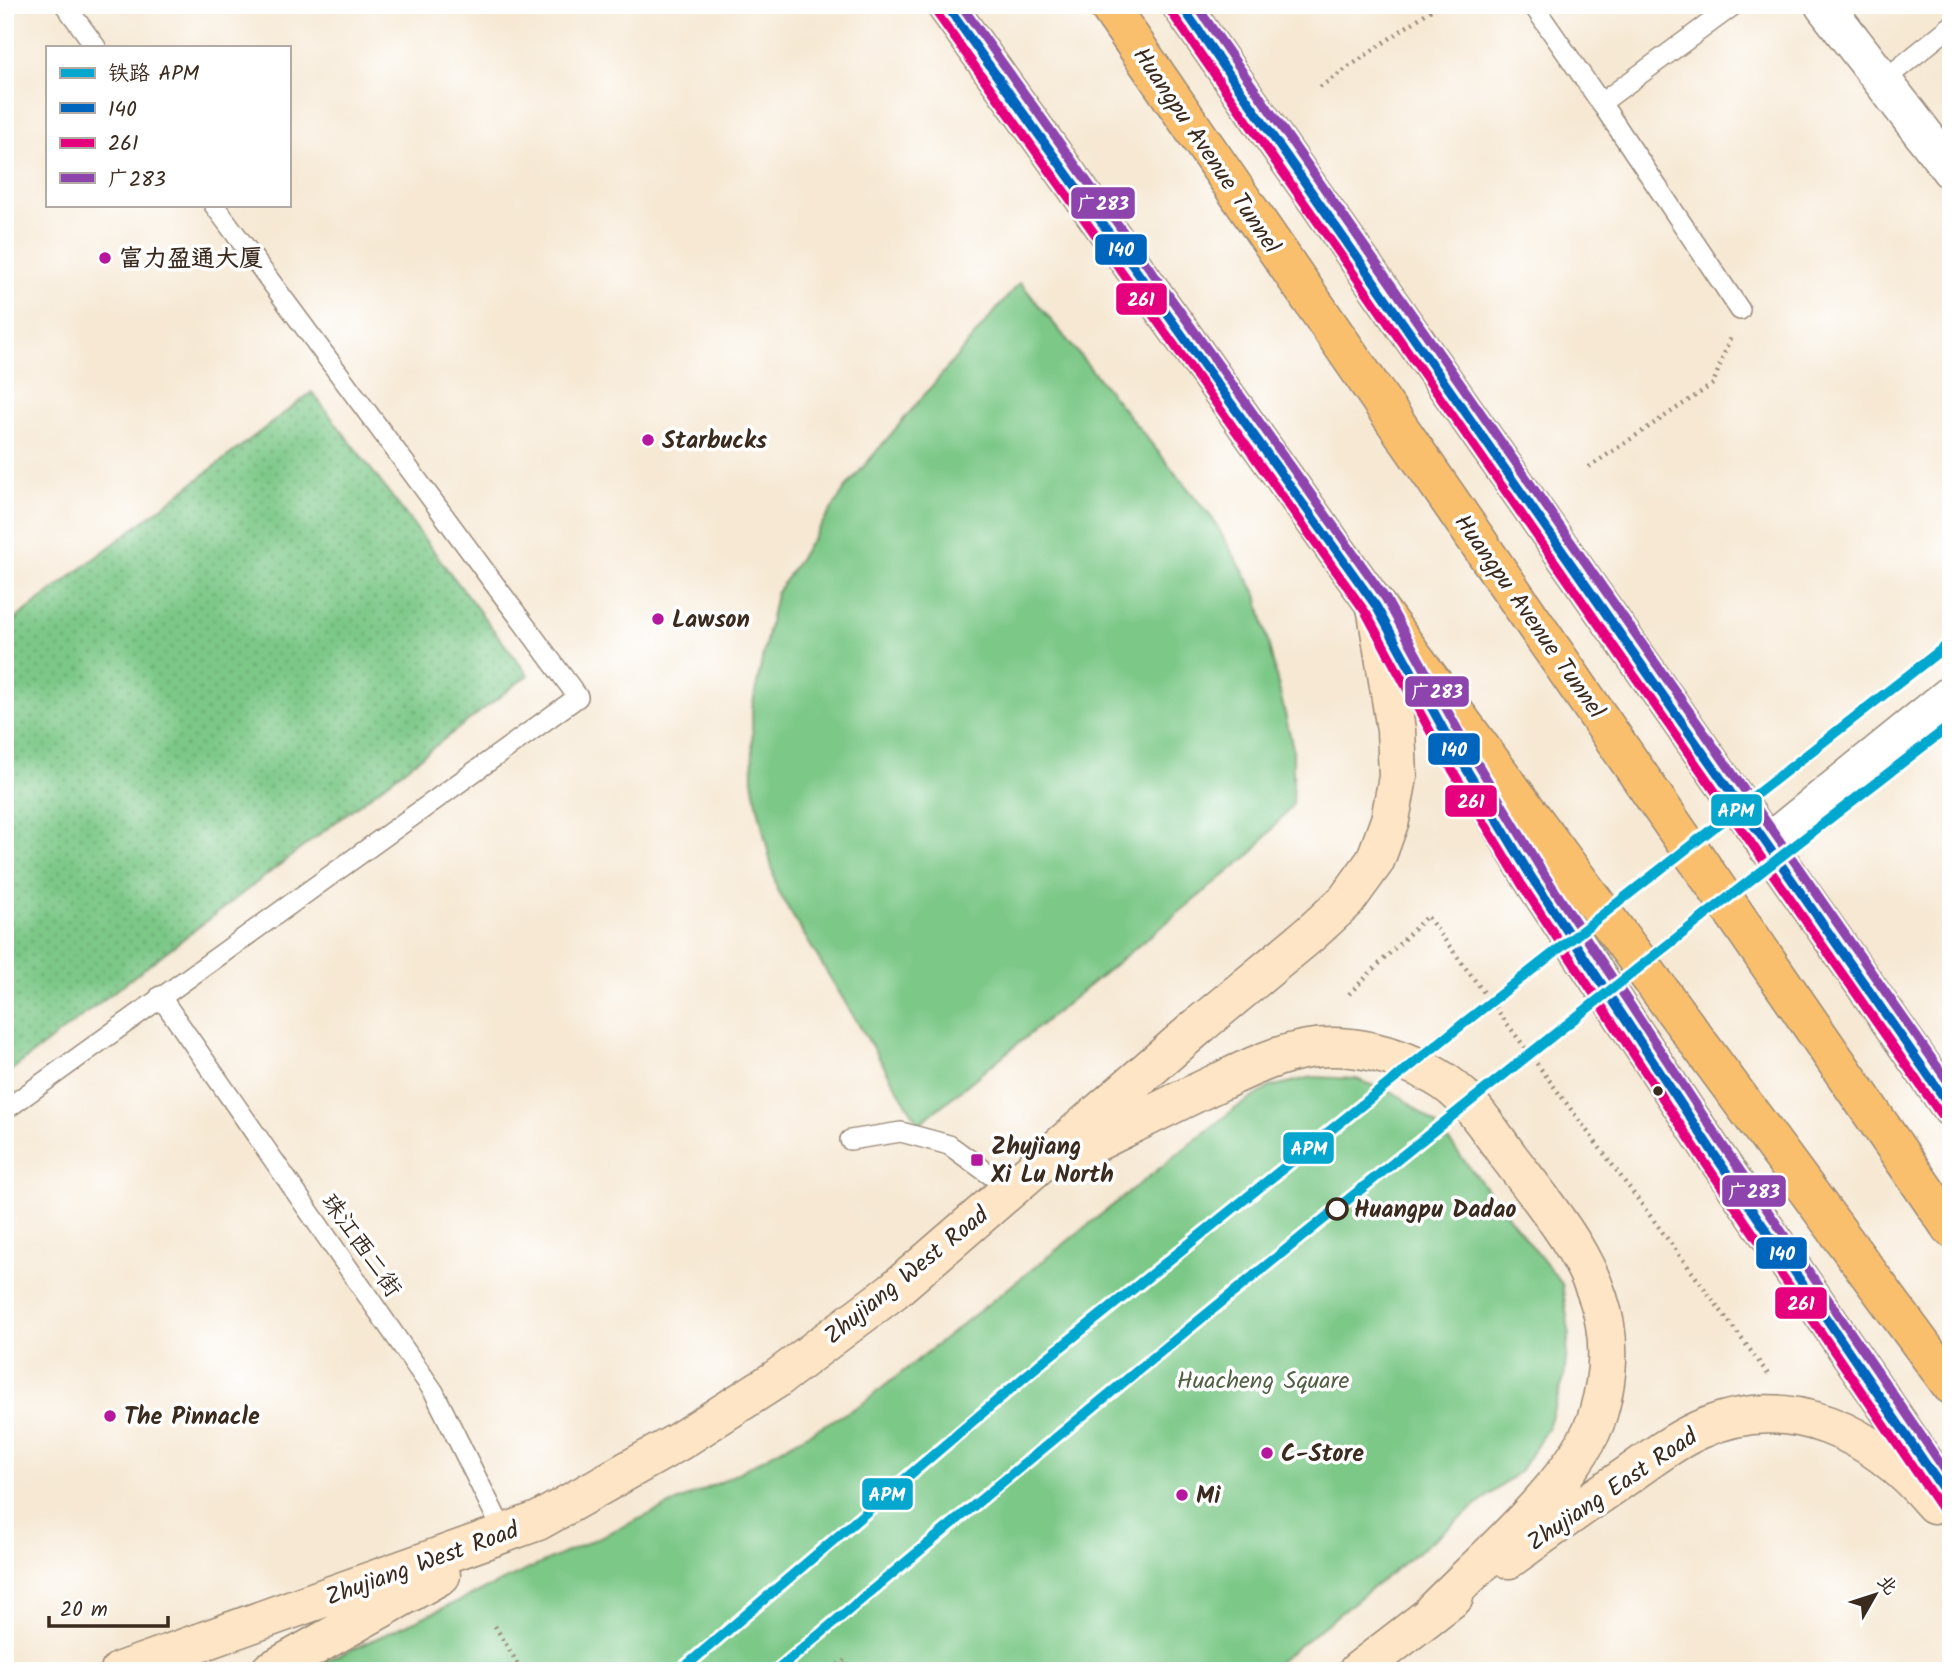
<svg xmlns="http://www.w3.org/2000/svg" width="1956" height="1676" font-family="Kalam,'LXGW WenKai TC',sans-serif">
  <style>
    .grass { fill: url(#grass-dots); stroke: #5b7952; stroke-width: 2 }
    .green { fill: #7bc887; stroke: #5b7952; stroke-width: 2 }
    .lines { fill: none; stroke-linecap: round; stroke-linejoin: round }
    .lane-casing { stroke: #988978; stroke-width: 22 }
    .street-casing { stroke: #988978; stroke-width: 41 }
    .secondary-casing { stroke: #988978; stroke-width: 41 }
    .primary-casing { stroke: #988978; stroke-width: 41 }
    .path { stroke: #988978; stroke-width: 4.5; stroke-dasharray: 2 5; stroke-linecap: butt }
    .lane { stroke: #fff; stroke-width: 19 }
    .street { stroke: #fff; stroke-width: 38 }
    .secondary { stroke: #fde5c5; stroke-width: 38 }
    .primary { stroke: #f9bf6d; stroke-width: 38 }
    .bus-1-casing { stroke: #fff; stroke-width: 14 }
    .bus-2-casing { stroke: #fff; stroke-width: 14 }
    .bus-3-casing { stroke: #fff; stroke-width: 14 }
    .bus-1 { stroke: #0065bd; stroke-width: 9 }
    .bus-2 { stroke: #e5007d; stroke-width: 9 }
    .bus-3 { stroke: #8e44ad; stroke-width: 9 }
    .rail-1-casing { stroke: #fff; stroke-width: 16 }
    .rail-1 { stroke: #06a7ce; stroke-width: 10 }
    .poi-dot { fill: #b5179e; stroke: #fff; stroke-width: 2.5 }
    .bus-dot { fill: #3b2a1e; stroke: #fff; stroke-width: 2.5 }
    .stop-dot { fill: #fff; stroke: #3b2a1e; stroke-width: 3.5 }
    .labels { text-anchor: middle; stroke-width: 7; stroke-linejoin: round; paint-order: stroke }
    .street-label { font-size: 24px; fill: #3b2a1e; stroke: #fff }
    .poi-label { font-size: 24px; font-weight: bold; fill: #3b2a1e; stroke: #fff; text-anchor: start }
    .stop-label { font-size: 24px; font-weight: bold; fill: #3b2a1e; stroke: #fff; text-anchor: start }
    .park-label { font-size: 24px; fill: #516143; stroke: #fff }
    .line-badge { stroke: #fff; stroke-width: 2.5 }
    .badge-label { font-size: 19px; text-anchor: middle; font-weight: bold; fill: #fff }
  </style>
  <defs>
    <pattern id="grass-dots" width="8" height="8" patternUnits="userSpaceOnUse" patternTransform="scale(1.75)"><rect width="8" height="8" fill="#7bc887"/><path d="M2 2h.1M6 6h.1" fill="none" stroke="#66a36e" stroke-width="1.8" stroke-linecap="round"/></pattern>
  </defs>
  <rect width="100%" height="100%" fill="#fff"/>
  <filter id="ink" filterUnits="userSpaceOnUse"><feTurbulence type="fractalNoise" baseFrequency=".0143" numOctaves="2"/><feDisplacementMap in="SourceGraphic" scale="14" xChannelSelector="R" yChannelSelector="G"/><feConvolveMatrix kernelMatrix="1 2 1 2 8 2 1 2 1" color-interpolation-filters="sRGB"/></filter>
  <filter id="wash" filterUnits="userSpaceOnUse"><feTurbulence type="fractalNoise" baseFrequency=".00686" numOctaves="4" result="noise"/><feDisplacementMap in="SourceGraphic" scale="28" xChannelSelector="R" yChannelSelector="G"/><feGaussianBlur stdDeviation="1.57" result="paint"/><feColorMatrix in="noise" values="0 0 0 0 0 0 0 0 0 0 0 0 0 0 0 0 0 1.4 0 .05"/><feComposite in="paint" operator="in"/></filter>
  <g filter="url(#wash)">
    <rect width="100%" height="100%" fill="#f6e8d3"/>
    <!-- grass -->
    <path class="grass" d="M312 392 528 675 5 1075V627Z"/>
    <!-- green -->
    <path class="green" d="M1020 282 1212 518 1257 595 1293 748V804L1253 852 919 1124 777 890 753 785 752 708 776 594 847 486Z
      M1313 1077 1357 1079 1400 1096 1436 1125 1562 1284 1569 1331 1564 1378 1548 1427 1520 1471 1267 1671H291L342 1654 723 1481 862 1404 1233 1110 1270 1087Z"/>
  </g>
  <g filter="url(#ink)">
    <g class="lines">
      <!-- lane casing -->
      <g class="lane-casing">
        <path id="lane" d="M65 5 96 47
          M1533 5 1601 103 1734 5
          M1883 81 1951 26
          M1601 103 1740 310
          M160 996 434 1392 504 1533
          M5 1110 578 697 214 205
          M850 1140 901 1132 949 1145 1010 1189"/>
      </g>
      <!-- street casing -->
      <g class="street-casing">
        <path id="street" d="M1824 5 1951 170
          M1766 845 1951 695"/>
      </g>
      <!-- secondary casing -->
      <g class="secondary-casing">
        <path id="secondary" d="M1181 5 1951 1108
          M1419 684 1532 878 1712 1151 1951 1501
          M1072 1154C1121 1130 1170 1105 1219 1082 1247 1069 1277 1054 1308 1049 1350 1042 1399 1055 1435 1076 1468 1094 1487 1127 1509 1157 1547 1207 1594 1261 1605 1325 1610 1354 1606 1387 1598 1414 1580 1477 1480 1563 1433 1611
          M1509 1559C1545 1533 1581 1507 1618 1482 1644 1464 1670 1443 1699 1430 1789 1389 1875 1434 1934 1504
          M120 1671 538 1521 678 1442 775 1380 893 1291 1201 1024 1310 934 1346 901 1375 861 1390 820 1398 777 1396 730 1376 606
          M270 1671 441 1575
          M1358 1671 1454 1597"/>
      </g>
      <!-- primary casing -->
      <g class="primary-casing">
        <path id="primary" d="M946 5 1376 606 1951 1385
          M1108 5 1951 1228"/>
      </g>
      <!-- path -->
      <path class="path" d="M1320 87 1438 5
        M1589 467 1713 384 1730 338
        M1349 994 1427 916 1768 1374
        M495 1626 522 1671
        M825 1671 845 1661"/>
      <!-- lane -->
      <use href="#lane" class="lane"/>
      <!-- street -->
      <use href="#street" class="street"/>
      <!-- secondary -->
      <use href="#secondary" class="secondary"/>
      <!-- primary -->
      <use href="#primary" class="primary"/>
      <!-- bus-1 casing -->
      <g class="bus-1-casing">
        <path id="bus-1" d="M946 5 1376 606 1453 747 1532 878 1712 1151 1951 1501
          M1181 5 1951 1108"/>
      </g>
      <!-- bus-2 casing -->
      <g class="bus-2-casing">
        <path id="bus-2" d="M936 12 1366 613 1442 753 1522 885 1702 1158 1941 1508
          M1171 12 1941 1115"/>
      </g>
      <!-- bus-3 casing -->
      <g class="bus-3-casing">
        <path id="bus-3" d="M961 5 1386 599 1464 741 1542 871 1722 1144 1951 1479
          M1196 5 1951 1086"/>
      </g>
      <!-- bus-1 -->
      <use href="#bus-1" class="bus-1"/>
      <!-- bus-2 -->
      <use href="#bus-2" class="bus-2"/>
      <!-- bus-3 -->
      <use href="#bus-3" class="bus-3"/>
      <!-- rail-1 casing -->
      <g class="rail-1-casing">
        <path id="rail-1" d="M680 1671 1041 1363 1464 1023 1951 642
          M776 1671C1161 1347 1552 1031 1951 725"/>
      </g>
      <!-- rail-1 -->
      <use href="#rail-1" class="rail-1"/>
    </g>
  </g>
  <!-- markers -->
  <g class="poi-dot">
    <circle cx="105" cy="258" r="7"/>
    <circle cx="648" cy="440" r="7"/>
    <circle cx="658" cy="619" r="7"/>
    <rect x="970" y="1153" width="14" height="14" rx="3.5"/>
    <circle cx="110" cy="1416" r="7"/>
    <circle cx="1267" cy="1453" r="7"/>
    <circle cx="1182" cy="1495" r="7"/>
  </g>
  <circle class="bus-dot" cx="1658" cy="1091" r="6"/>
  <circle class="stop-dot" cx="1337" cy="1209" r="10"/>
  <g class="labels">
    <!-- street labels -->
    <g class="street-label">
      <text transform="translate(1207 150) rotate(56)" y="8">Huangpu Avenue Tunnel</text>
      <text transform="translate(1530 616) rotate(55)" y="8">Huangpu Avenue Tunnel</text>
      <text transform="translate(362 1245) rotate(55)" y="8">珠江西二街</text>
      <text transform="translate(906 1275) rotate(-39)" y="8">Zhujiang West Road</text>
      <text transform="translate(1612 1489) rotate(-34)" y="8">Zhujiang East Road</text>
      <text transform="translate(422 1563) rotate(-20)" y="8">Zhujiang West Road</text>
    </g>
    <!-- poi labels -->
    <g class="poi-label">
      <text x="119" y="266">富力盈通大厦</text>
      <text x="662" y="448">Starbucks</text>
      <text x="672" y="627">Lawson</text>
      <text x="991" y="1154">Zhujiang<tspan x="991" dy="28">Xi Lu North</tspan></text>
      <text x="124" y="1424">The Pinnacle</text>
      <text x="1281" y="1461">C-Store</text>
      <text x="1196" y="1503">Mi</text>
    </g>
    <!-- stop labels -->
    <g class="stop-label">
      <text x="1354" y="1217">Huangpu Dadao</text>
    </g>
    <!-- park labels -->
    <g class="park-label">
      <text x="1263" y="1388">Huacheng Square</text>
    </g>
  </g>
  <g class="line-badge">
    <rect x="1070" y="186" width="66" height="34" rx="7" fill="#8e44ad"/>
    <rect x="1094" y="233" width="54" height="33" rx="7" fill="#0065bd"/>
    <rect x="1115" y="282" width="53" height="34" rx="7" fill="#e5007d"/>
    <rect x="1404" y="675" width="66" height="33" rx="7" fill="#8e44ad"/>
    <rect x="1427" y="732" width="54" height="34" rx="7" fill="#0065bd"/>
    <rect x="1444" y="784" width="54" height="34" rx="7" fill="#e5007d"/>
    <rect x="1710" y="793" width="53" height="34" rx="7" fill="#06a7ce"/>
    <rect x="1282" y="1131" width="53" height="34" rx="7" fill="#06a7ce"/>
    <rect x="1721" y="1174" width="66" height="34" rx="7" fill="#8e44ad"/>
    <rect x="1755" y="1236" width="53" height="34" rx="7" fill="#0065bd"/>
    <rect x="1774" y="1286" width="54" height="34" rx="7" fill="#e5007d"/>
    <rect x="861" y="1477" width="53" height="34" rx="7" fill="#06a7ce"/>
  </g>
  <g class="badge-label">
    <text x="1103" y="210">广283</text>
    <text x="1121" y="256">140</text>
    <text x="1141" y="306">261</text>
    <text x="1437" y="698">广283</text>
    <text x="1454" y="756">140</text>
    <text x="1471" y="808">261</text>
    <text x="1736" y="817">APM</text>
    <text x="1309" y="1155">APM</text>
    <text x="1754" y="1198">广283</text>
    <text x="1782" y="1260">140</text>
    <text x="1801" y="1310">261</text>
    <text x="887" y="1501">APM</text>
  </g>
  <!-- margin -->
  <rect width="1956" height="1676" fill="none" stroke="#fff" stroke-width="28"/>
  <!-- legend -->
  <rect x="46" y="46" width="245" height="161" fill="#ffffff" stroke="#b1aaa5" stroke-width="2"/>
  <rect x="60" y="68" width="35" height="10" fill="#06a7ce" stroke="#b1aaa5" stroke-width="2"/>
  <text x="108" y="80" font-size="21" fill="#3b2a1e">铁路 APM</text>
  <rect x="60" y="103" width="35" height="10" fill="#0065bd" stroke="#b1aaa5" stroke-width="2"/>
  <text x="108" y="116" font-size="21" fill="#3b2a1e">140</text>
  <rect x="60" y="138" width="35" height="10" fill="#e5007d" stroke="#b1aaa5" stroke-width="2"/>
  <text x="108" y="150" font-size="21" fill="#3b2a1e">261</text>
  <rect x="60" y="173" width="35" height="10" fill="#8e44ad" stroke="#b1aaa5" stroke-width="2"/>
  <text x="108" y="186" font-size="21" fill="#3b2a1e">广283</text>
  <!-- north arrow -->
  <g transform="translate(1875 1595) rotate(51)" stroke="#ffffff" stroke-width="5" paint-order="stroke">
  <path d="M0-5L12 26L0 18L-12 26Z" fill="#3b2a1e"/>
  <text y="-10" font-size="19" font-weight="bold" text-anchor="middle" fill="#3b2a1e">北</text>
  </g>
  <!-- scale -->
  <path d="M49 1616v10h119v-10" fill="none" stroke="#3b2a1e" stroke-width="3.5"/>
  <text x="60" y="1616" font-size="21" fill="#3b2a1e" stroke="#ffffff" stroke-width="5" paint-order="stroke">20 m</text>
</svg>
